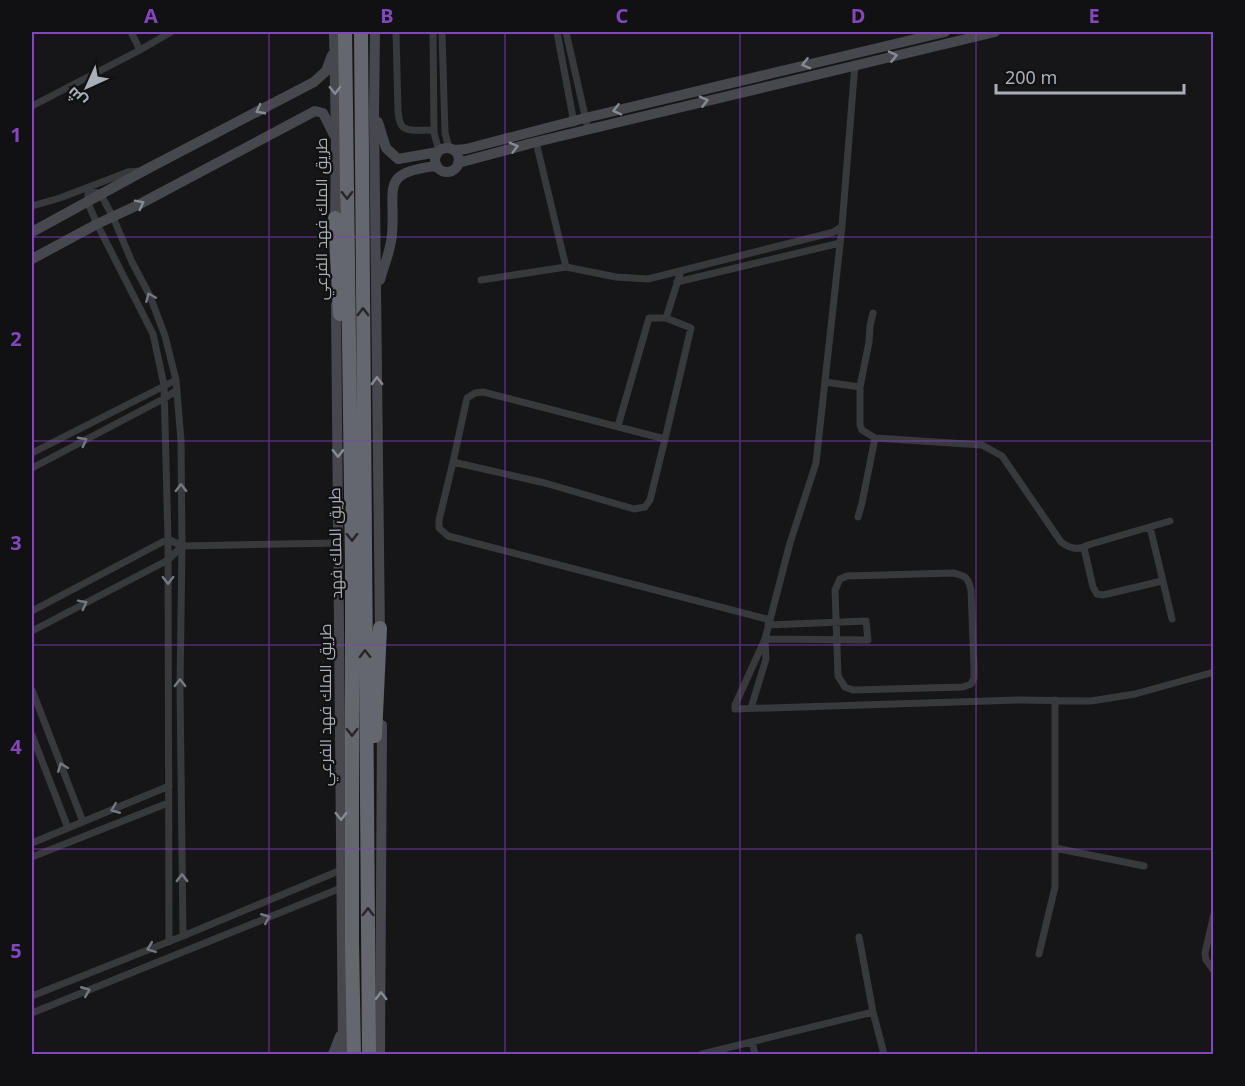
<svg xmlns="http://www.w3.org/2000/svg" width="1245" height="1086" font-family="'Noto Sans',Cairo,sans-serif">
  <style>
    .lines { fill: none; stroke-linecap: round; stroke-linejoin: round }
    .street { stroke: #38393d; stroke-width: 7 }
    .secondary { stroke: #46484d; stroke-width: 10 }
    .highway { stroke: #64676e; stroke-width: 14 }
    .oneway { stroke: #868a92 }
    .oneway2 { stroke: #26262a }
    .oneway3 { stroke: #767980 }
    .grid { fill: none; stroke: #8446bd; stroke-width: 1.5; stroke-opacity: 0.55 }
    .labels { text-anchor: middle; stroke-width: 4.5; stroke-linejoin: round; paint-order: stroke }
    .street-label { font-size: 16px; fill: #a9aeb7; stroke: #111113 }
    .neatline { fill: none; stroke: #8446bd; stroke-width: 2 }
    .grid-label { font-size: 20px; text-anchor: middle; font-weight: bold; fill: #8446bd }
  </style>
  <rect width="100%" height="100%" fill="#161618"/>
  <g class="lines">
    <!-- street -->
    <path class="street" d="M131 32 140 50 171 32
      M396 32 398 112C399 117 399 124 403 127 408 132 426 130 434 130
      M433 32 434 133 439 151
      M442 32 445 133 449 148
      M557 32 574 123
      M566 32 588 129
      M32 106 140 50
      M536 142 566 267 616 277 648 279 834 232 842 226 855 64
      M32 206 60 198 128 172 139 171
      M842 226 816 463 790 543 765 639 735 705V709L1019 700 1091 701 1135 694 1214 672
      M681 271 666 318 691 328 665 439 483 392 475 393 467 398 453 462 439 520V528L448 536 770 620
      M481 280 566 267
      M677 282 840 243
      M873 313 870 326 869 342 860 387V425L862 430 875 438 982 445 1002 456 1061 542C1069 548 1079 551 1088 545L1170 521
      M825 382 860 387
      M618 426 649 318H666
      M32 453 176 380
      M453 462 545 483 634 509 645 507 650 500 665 439
      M32 468 165 398 177 390
      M858 517 862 503 875 438
      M1150 527 1172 619
      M1084 548 1093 587 1097 594 1103 595 1162 581
      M953 573C966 576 968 577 971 590L974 667V678L971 684 963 687 853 690 845 687 838 676 835 590 840 579 847 576Z
      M32 611 168 539 182 546 339 543
      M32 631 168 560 182 546
      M32 690 83 822
      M751 708 766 659 765 639 868 640 866 621 768 625
      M32 735 68 828
      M32 843 169 786
      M1055 848 1144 866
      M32 857 168 803
      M1214 914 1205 953 1206 960 1214 971
      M859 937 873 1012
      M169 942 168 539 164 385 153 334 97 224 88 203V188L101 195 113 217 132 262 150 296 165 336 176 380 181 441 182 546 180 687 183 936
      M1039 954 1055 887V700
      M32 996 183 936 341 870
      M32 1013 341 888
      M752 1042 755 1054
      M702 1054 873 1012 884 1054"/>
    <!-- secondary -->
    <path class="secondary" d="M334 32 336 138 335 223
      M375 32 374 112 380 634
      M378 122 386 148 398 159 438 152
      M435 160a12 12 0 1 1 24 0a12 12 0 1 1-24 0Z
      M454 150 466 149 585 118 945 32
      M458 163 536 142 995 32
      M32 232 147 169 314 82 326 71 332 55
      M32 259 97 224 138 205 315 111 323 113 334 135
      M380 280C384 265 391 250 392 234 396 189 378 172 437 166
      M336 305 343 1054
      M333 1054 340 1036
      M380 1054 382 725"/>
    <!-- highway -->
    <path class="highway" d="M345 32 352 569V943L354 1054
      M361 32 369 1054
      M335 218 340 314
      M375 736 380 628"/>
  </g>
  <!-- one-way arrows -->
  <defs><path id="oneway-chevron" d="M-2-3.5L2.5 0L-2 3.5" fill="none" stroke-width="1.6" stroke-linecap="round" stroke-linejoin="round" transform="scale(1.5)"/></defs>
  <g class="oneway">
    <use href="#oneway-chevron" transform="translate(893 56) rotate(-13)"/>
    <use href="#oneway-chevron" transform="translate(806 64) rotate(166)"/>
    <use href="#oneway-chevron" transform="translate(335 90) rotate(89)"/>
    <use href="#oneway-chevron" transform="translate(704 101) rotate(-14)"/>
    <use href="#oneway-chevron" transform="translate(260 110) rotate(152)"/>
    <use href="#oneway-chevron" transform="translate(617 110) rotate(166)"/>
    <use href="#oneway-chevron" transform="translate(514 147) rotate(-15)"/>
    <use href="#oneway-chevron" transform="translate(140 204) rotate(-27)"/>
    <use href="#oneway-chevron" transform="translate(377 381) rotate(-91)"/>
    <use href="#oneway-chevron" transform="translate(338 453) rotate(89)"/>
    <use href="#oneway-chevron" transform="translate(341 816) rotate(90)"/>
    <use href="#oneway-chevron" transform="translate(381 996) rotate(-90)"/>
  </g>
  <g class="oneway2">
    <use href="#oneway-chevron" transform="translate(347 195) rotate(89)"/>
    <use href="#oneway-chevron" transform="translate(363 312) rotate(-90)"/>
    <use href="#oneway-chevron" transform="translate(352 537) rotate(89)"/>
    <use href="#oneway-chevron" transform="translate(365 654) rotate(-91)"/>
    <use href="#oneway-chevron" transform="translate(352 732) rotate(90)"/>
    <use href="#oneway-chevron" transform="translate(368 912) rotate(-90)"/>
  </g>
  <g class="oneway3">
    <use href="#oneway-chevron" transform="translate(150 297) rotate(-113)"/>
    <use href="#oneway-chevron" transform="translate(83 441) rotate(-28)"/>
    <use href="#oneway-chevron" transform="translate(181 488) rotate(-91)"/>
    <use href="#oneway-chevron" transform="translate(168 580) rotate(90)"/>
    <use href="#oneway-chevron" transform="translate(83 604) rotate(-27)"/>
    <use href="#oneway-chevron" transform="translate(180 683) rotate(-90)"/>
    <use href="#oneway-chevron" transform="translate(62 767) rotate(-111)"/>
    <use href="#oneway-chevron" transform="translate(115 809) rotate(158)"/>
    <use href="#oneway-chevron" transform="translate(182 878) rotate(-90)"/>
    <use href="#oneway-chevron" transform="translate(266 918) rotate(-22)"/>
    <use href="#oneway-chevron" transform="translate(151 948) rotate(159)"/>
    <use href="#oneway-chevron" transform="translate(86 991) rotate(-22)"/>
  </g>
  <!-- grid -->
  <path class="grid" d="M269 32V1054M505 32V1054M740 32V1054M976 32V1054M32 237H1214M32 441H1214M32 645H1214M32 849H1214"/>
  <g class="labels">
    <!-- street labels -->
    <g class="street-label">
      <text transform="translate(321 219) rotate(-90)" y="6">طريق الملك فهد الفرعي</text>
      <text transform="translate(335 543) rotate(-91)" y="6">طريق الملك فهد</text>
      <text transform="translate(325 705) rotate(-90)" y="6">طريق الملك فهد الفرعي</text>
    </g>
  </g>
  <!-- border -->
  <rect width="1245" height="1086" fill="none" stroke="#111113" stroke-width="66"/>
  <!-- north arrow -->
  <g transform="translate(87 87) rotate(225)" stroke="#111113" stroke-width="4.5" paint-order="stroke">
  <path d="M0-4.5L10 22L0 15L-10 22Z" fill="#a9aeb7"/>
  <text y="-9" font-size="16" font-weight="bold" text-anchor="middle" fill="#a9aeb7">ش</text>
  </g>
  <!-- scale -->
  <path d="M996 84v9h188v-9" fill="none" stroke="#a9aeb7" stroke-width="3"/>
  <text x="1005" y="84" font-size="18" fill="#a9aeb7" stroke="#111113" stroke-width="4.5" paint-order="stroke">200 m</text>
  <rect x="33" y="33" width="1179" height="1020" class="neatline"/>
  <g class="grid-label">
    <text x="151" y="23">A</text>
    <text x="387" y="23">B</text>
    <text x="622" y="23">C</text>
    <text x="858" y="23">D</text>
    <text x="1094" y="23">E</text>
    <text x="16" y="142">1</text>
    <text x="16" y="346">2</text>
    <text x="16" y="550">3</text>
    <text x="16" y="754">4</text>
    <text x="16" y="958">5</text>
  </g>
</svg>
